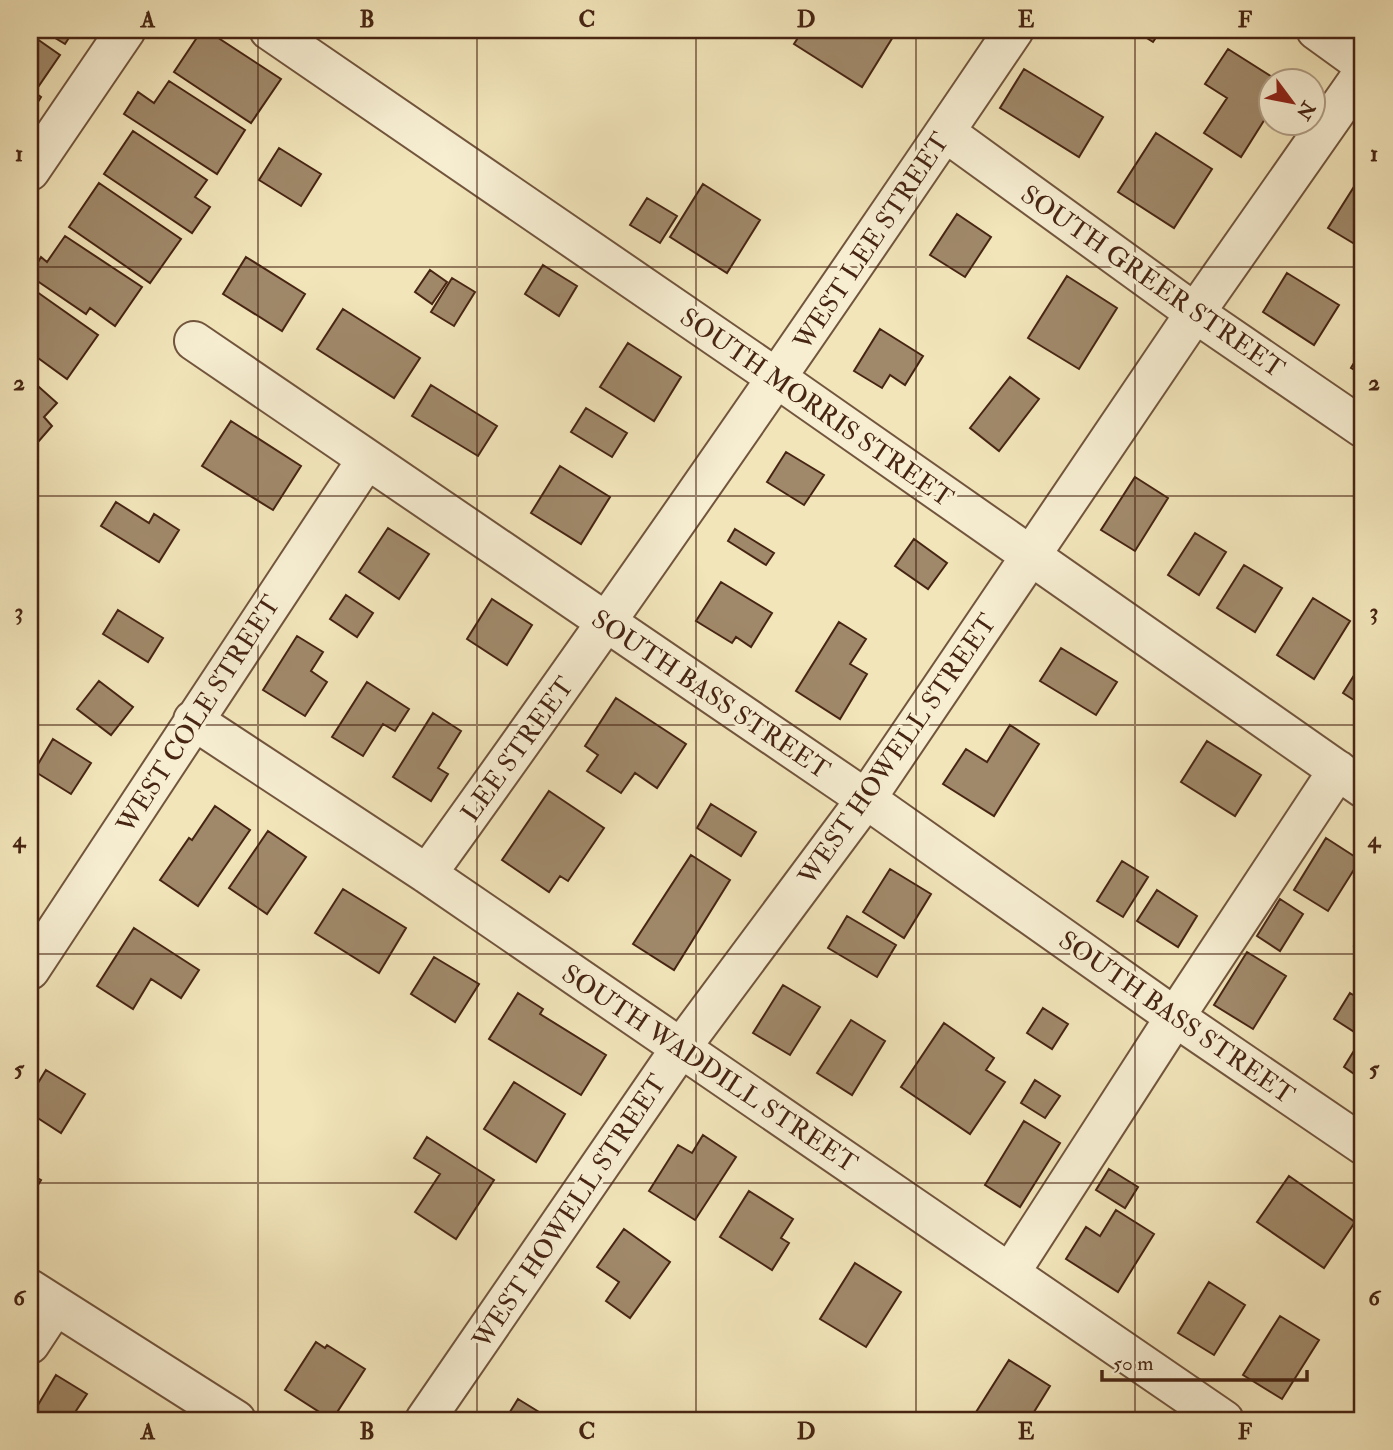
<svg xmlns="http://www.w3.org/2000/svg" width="1393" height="1450" font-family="'IM FELL Double Pica',serif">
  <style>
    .building { fill: #a0896a; stroke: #472513; stroke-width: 2 }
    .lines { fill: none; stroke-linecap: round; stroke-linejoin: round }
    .minor-casing { stroke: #72553d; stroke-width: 42 }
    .minor { stroke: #f7eed2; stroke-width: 38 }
    .grid { fill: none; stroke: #472513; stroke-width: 2; stroke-opacity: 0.55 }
    .labels { text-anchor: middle; stroke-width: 7; stroke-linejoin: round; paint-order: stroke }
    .street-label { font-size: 26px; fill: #472513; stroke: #f7eed2 }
    .neatline { fill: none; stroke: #472513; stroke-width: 2.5 }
    .grid-label { font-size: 23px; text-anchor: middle; font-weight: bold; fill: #472513 }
  </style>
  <rect width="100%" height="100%" fill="#f2e5ba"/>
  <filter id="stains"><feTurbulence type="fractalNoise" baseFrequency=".00286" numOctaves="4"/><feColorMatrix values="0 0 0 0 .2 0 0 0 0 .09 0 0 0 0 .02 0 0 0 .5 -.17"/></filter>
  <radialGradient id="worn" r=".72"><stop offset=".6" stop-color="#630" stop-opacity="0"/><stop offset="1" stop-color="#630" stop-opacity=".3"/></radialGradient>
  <!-- building -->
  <path class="building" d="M42 30H74L65 44Z
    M202 30H206L281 79 251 123 174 72Z
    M803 30H893L896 32 862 87 794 44Z
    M1134 30H1161L1153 42Z
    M30 34 60 55 36 90 30 86Z
    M1228 49 1277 80H1270V111L1241 157 1204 133 1227 98 1205 84Z
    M1024 69 1103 117 1079 157 1000 108Z
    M169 81 245 130 217 174 124 114 138 92 154 103Z
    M30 89 41 97 30 115Z
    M133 131 207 180 195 197 210 207 192 233 104 174Z
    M1156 133 1212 169 1174 228 1118 192Z
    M279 148 321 174 301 206 259 180Z
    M1362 174H1363V249L1328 228Z
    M99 183 181 239 150 283 69 227Z
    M703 184 760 220 727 273 670 237Z
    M647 198 677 216 660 243 630 225Z
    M957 214 991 237 965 277 930 255Z
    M65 236 142 287 115 326 90 308 86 314 30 276 41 257 47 262Z
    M246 257 305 294 282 331 223 294Z
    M543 265 577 286 559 316 525 294Z
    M430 270 447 282 432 304 415 292Z
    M1287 273 1339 305 1314 345 1263 312Z
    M1067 276 1117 308 1079 369 1028 338Z
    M452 278 475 292 454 326 431 312Z
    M30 287 98 335 67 379 38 358 37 360 30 355Z
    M343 309 420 358 394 398 317 349Z
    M880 329 923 356 905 385 890 375 882 388 854 371Z
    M628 343 681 377 654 421 600 387Z
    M1363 348V375L1351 368Z
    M1010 377 1039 399 999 451 970 428Z
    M30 379 57 403 44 417 52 426 38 442 30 435Z
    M431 385 497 426 478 456 412 416Z
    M586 408 627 433 612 457 571 432Z
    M231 421 301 466 273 510 202 466Z
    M786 452 824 475 804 505 767 482Z
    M560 466 610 497 581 544 531 513Z
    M1135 477 1168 498 1135 551 1101 530Z
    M116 502 149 523 154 514 179 530 159 562 101 526Z
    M388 528 429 554 399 599 359 572Z
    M735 529 774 553 766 565 728 541Z
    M1195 533 1226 552 1199 595 1168 575Z
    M914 539 947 563 928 589 895 566Z
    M1244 565 1282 588 1255 632 1217 608Z
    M721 582 772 613 751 647 736 637 732 643 696 621Z
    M346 595 373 613 357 637 330 619Z
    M1313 598 1350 621 1314 679 1277 655Z
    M492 599 532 625 507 665 467 639Z
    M118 610 163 638 148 662 103 634Z
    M839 622 866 639 850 664 867 674 840 719 796 691Z
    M297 636 323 652 311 671 327 682 305 716 263 690Z
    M1061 648 1117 682 1096 715 1040 681Z
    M1363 661V706L1343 693Z
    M99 681 133 707 111 735 77 709Z
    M367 682 409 709 395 731 383 724 363 756 332 737Z
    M616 698 686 744 657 788 635 773 621 793 587 771 598 755 585 746Z
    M433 713 461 731 438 768 448 774 431 801 393 777Z
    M1010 725 1039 744 994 816 943 784 966 749 987 762Z
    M53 739 91 763 71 794 34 771Z
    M1207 741 1261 775 1235 816 1181 782Z
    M549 791 604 828 568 881 560 876 549 892 502 860Z
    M711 804 756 832 741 856 697 828Z
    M215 806 250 830 198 906 160 880 189 838 192 840Z
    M268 831 306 857 267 914 229 888Z
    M1326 838 1360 860 1328 911 1294 890Z
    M691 855 730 880 674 970 633 944Z
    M1122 861 1148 877 1123 917 1097 901Z
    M890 869 931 894 904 938 863 912Z
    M343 889 406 928 379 973 315 933Z
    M1157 890 1197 916 1178 947 1137 921Z
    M1280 899 1303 914 1280 951 1257 936Z
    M847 916 896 945 877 977 828 948Z
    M134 928 199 970 181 998 151 979 133 1009 97 986Z
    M1363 932V951L1354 946Z
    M1247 952 1286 976 1253 1029 1214 1005Z
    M434 957 479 984 455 1022 411 994Z
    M783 985 820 1007 790 1055 753 1033Z
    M518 993 543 1009 540 1014 606 1055 581 1095 489 1039Z
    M1350 993 1363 1001V1022L1356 1033 1334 1019Z
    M1043 1008 1068 1024 1052 1049 1027 1033Z
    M851 1020 885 1041 852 1095 817 1073Z
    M944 1023 994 1058 986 1070 1005 1082 970 1134 901 1087Z
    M1363 1036V1080L1344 1067Z
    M46 1070 85 1094 61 1133 30 1113V1096Z
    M1035 1080 1060 1096 1045 1118 1021 1103Z
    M514 1082 565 1114 536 1162 484 1129Z
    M1024 1121 1060 1143 1020 1207 985 1185Z
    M703 1135 736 1157 695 1220 649 1191 678 1145 692 1153Z
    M427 1137 494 1180 456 1239 415 1212 440 1174 414 1158Z
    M1109 1169 1138 1187 1125 1208 1096 1190Z
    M30 1174 41 1180 30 1198Z
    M1289 1176 1355 1222 1324 1268 1257 1222Z
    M749 1191 793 1219 781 1238 789 1243 772 1270 720 1237Z
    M1116 1210 1154 1234 1118 1292 1066 1259 1086 1227 1100 1236Z
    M624 1229 670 1262 630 1318 606 1301 619 1282 597 1267Z
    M855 1263 901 1292 866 1347 820 1319Z
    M1209 1282 1245 1305 1214 1355 1178 1333Z
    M1280 1316 1319 1340 1282 1399 1243 1375Z
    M316 1342 325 1348 327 1345 365 1369 332 1420 285 1390Z
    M1009 1360 1050 1386 1029 1420H971Z
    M56 1375 87 1394 70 1420H51L35 1410Z
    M518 1399 552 1420H505Z"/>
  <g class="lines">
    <!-- minor casing -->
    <g class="minor-casing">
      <path id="minor" d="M269 30 778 379 1363 788
        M1316 30 1363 64
        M945 132 1195 313 1363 428
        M30 171 126 30
        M194 341 866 799 1175 1017 1363 1145
        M193 720 427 874 1224 1420
        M427 874C627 596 822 314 1014 30
        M30 970 367 459
        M1010 1273 1175 1017 1338 770
        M30 1289 236 1420
        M30 1344 55 1306
        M425 1420 680 1049 866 799 1195 313 1363 73"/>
    </g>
    <!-- minor -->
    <use href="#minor" class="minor"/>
  </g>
  <!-- grid -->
  <path class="grid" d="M258 30V1420M477 30V1420M696 30V1420M916 30V1420M1135 30V1420M30 267H1363M30 496H1363M30 725H1363M30 954H1363M30 1183H1363"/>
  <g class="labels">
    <!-- street labels -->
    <g class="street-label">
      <text transform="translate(871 241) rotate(-56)" y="9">WEST LEE STREET</text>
      <text transform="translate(1153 281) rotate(35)" y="9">SOUTH GREER STREET</text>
      <text transform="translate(817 407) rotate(35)" y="9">SOUTH MORRIS STREET</text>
      <text transform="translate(711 694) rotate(34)" y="9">SOUTH BASS STREET</text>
      <text transform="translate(198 714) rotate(-57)" y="9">WEST COLE STREET</text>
      <text transform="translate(517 749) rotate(-54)" y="9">LEE STREET</text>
      <text transform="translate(897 749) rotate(-55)" y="9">WEST HOWELL STREET</text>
      <text transform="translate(1177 1017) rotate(35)" y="9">SOUTH BASS STREET</text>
      <text transform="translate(710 1068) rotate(34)" y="9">SOUTH WADDILL STREET</text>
      <text transform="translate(569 1211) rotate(-56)" y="9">WEST HOWELL STREET</text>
    </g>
  </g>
  <!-- margin -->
  <rect width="1393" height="1450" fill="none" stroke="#f2e5ba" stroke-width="77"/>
  <!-- north arrow -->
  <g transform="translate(1292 102) rotate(122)"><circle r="33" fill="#f7eed2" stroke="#b19e86" stroke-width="2"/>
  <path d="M0-5L12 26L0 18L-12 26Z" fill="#8f2418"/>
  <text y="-10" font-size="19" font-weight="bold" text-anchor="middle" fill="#472513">N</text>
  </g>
  <!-- scale -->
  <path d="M1102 1370v10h205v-10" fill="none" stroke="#472513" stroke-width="3.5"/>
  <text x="1113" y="1370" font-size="21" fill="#472513" stroke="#f7eed2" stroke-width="5" paint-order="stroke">50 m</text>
  <rect x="38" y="38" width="1316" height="1374" class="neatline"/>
  <g class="grid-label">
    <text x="148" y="27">A</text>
    <text x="367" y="27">B</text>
    <text x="587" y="27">C</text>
    <text x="806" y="27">D</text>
    <text x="1026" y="27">E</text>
    <text x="1245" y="27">F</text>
    <text x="19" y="161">1</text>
    <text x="1374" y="161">1</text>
    <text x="19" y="390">2</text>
    <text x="1374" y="390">2</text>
    <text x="19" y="619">3</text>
    <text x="1374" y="619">3</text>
    <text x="19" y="847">4</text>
    <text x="1374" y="847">4</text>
    <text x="19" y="1076">5</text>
    <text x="1374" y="1076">5</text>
    <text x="19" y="1305">6</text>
    <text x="1374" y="1305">6</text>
    <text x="148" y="1439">A</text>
    <text x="367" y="1439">B</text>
    <text x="587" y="1439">C</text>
    <text x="806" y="1439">D</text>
    <text x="1026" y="1439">E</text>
    <text x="1245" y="1439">F</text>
  </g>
  <rect width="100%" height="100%" filter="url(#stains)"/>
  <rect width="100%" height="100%" fill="url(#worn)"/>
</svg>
